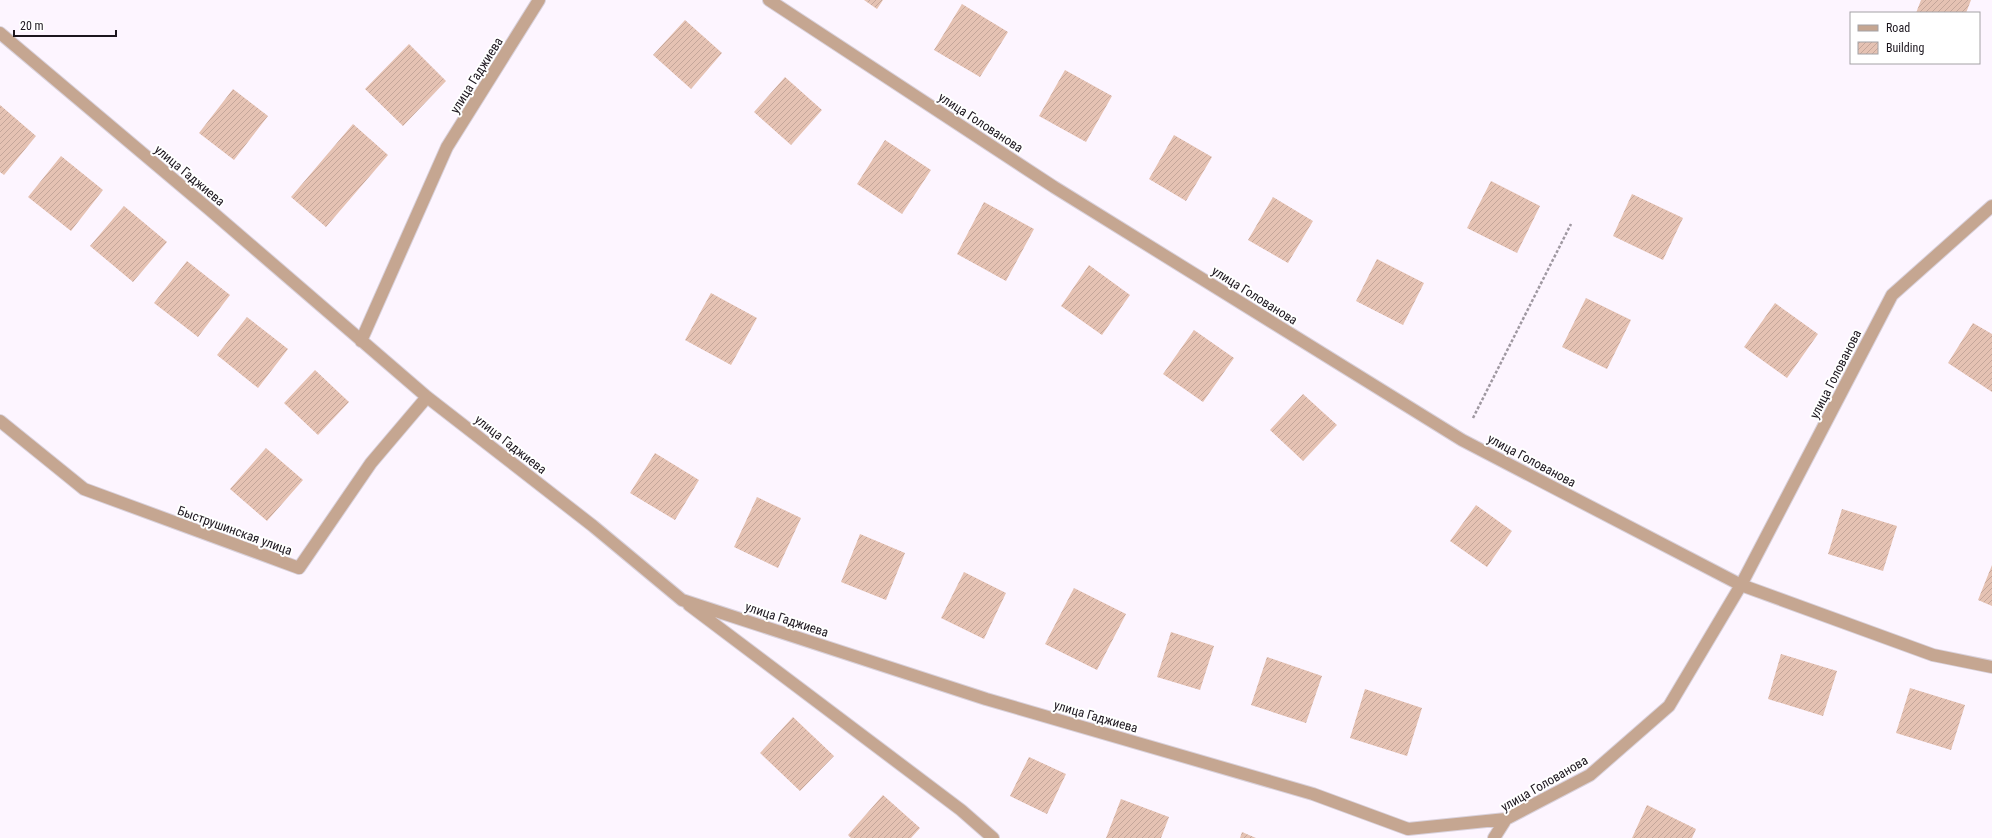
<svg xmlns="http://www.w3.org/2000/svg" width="1992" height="838" font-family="'Roboto Condensed',sans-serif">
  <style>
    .building { fill: url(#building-hatch) }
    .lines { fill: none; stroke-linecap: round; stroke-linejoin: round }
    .minor-casing { stroke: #d9d1db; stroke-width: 14 }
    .path { stroke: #9f98a1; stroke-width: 2.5; stroke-dasharray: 3 2; stroke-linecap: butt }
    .minor { stroke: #c5a691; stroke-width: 12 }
    .labels { text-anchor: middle; stroke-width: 4; stroke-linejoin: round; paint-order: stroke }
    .street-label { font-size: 13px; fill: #1c161e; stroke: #fff }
  </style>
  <defs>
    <pattern id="building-hatch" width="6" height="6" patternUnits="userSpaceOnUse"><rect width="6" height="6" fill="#e5c2b3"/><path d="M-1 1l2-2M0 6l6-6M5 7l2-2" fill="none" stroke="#c4a69a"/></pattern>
  </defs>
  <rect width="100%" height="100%" fill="#fdf5ff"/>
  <!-- building -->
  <path class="building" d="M864 0H883L877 9Z
    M1921 0H1971L1966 13H1916Z
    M962 4 1008 32 980 77 934 50Z
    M685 20 722 53 691 89 653 55Z
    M409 44 446 81 403 126 365 89Z
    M1065 70 1112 96 1086 142 1039 116Z
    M785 77 822 110 791 145 754 112Z
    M233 89 268 116 234 160 199 133Z
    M0 105 36 136 4 175 0 172Z
    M353 124 388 155 326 227 291 197Z
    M1174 135 1212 157 1186 201 1149 179Z
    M885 140 931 170 902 214 857 184Z
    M61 156 103 190 71 231 28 197Z
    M1491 181 1540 206 1517 253 1467 228Z
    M1632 194 1683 218 1663 260 1613 236Z
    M1273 197 1313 221 1288 263 1248 240Z
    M984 202 1034 229 1006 281 957 254Z
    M124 206 167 242 133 282 90 246Z
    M1377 259 1424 283 1403 325 1356 301Z
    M187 261 230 295 198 337 154 303Z
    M1089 265 1130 295 1102 335 1061 306Z
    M711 293 757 318 731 365 685 340Z
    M1586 298 1631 320 1607 369 1562 347Z
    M1775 303 1818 334 1787 378 1744 347Z
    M247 317 288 349 258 388 217 355Z
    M1973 323 1992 334V392L1948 363Z
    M1194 330 1234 358 1203 402 1163 374Z
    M315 370 349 402 318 435 284 403Z
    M1303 394 1337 425 1303 461 1270 430Z
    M266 448 303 480 267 521 230 489Z
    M655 453 699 480 675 520 630 493Z
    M757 497 801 518 778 568 734 547Z
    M1476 505 1512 531 1487 567 1450 541Z
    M1842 509 1897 526 1883 571 1828 554Z
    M860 534 905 553 886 600 841 582Z
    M1992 565V606L1978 600Z
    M964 572 1006 593 984 639 941 618Z
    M1074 588 1126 614 1097 670 1045 644Z
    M1171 632 1214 646 1200 690 1157 677Z
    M1781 654 1837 671 1823 716 1768 699Z
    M1267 657 1322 676 1306 723 1251 705Z
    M1910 688 1965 705 1951 750 1896 733Z
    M1365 689 1422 708 1407 756 1350 738Z
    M793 717 834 756 800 791 760 753Z
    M1029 757 1066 774 1047 814 1010 796Z
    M883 795 920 828 911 838H851L848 835Z
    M1121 799 1169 817 1161 838H1106Z
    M1647 805 1696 829 1692 838H1632Z
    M1242 832 1256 838H1240Z"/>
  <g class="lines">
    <!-- minor casing -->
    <g class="minor-casing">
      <path id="minor" d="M769 0 1054 187 1462 440 1741 585 1933 655 1992 667
        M0 33 210 210 427 397 593 526 682 600 986 699 1313 794 1408 829 1506 819
        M361 341 447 147 539 0
        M0 421 84 489 299 568 371 463 427 397
        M689 605 961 810 993 838
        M1494 838 1506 819 1590 775 1669 706 1741 585 1892 295 1992 206"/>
    </g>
    <!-- path -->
    <path class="path" d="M1473 418 1571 224"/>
    <!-- minor -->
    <use href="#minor" class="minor"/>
  </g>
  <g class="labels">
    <!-- street labels -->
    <g class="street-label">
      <text transform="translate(476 75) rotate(-58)" y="5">улица Гаджиева</text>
      <text transform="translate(981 122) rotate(33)" y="5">улица Голованова</text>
      <text transform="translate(190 175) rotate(40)" y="5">улица Гаджиева</text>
      <text transform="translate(1255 295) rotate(32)" y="5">улица Голованова</text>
      <text transform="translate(1835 374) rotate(-63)" y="5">улица Голованова</text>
      <text transform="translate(511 444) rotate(38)" y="5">улица Гаджиева</text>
      <text transform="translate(1532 460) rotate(28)" y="5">улица Голованова</text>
      <text transform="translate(235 530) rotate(20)" y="5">Быструшинская улица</text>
      <text transform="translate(787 619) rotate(18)" y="5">улица Гаджиева</text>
      <text transform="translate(1096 716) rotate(16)" y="5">улица Гаджиева</text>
      <text transform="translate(1544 783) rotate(-30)" y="5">улица Голованова</text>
    </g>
  </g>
  <!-- legend -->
  <rect x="1850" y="12" width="130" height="52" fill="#ffffff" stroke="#a4a2a5"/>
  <rect x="1858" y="25" width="20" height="6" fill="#c5a691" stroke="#a4a2a5"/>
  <text x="1886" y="32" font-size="12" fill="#1c161e">Road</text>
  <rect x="1858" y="42" width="20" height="12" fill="url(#building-hatch)" stroke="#a4a2a5"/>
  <text x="1886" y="52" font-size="12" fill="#1c161e">Building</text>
  <!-- scale -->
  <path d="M14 30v6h102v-6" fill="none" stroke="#1c161e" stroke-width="2"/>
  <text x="20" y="30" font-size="12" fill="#1c161e" stroke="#ffffff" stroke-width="3" paint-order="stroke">20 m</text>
</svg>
